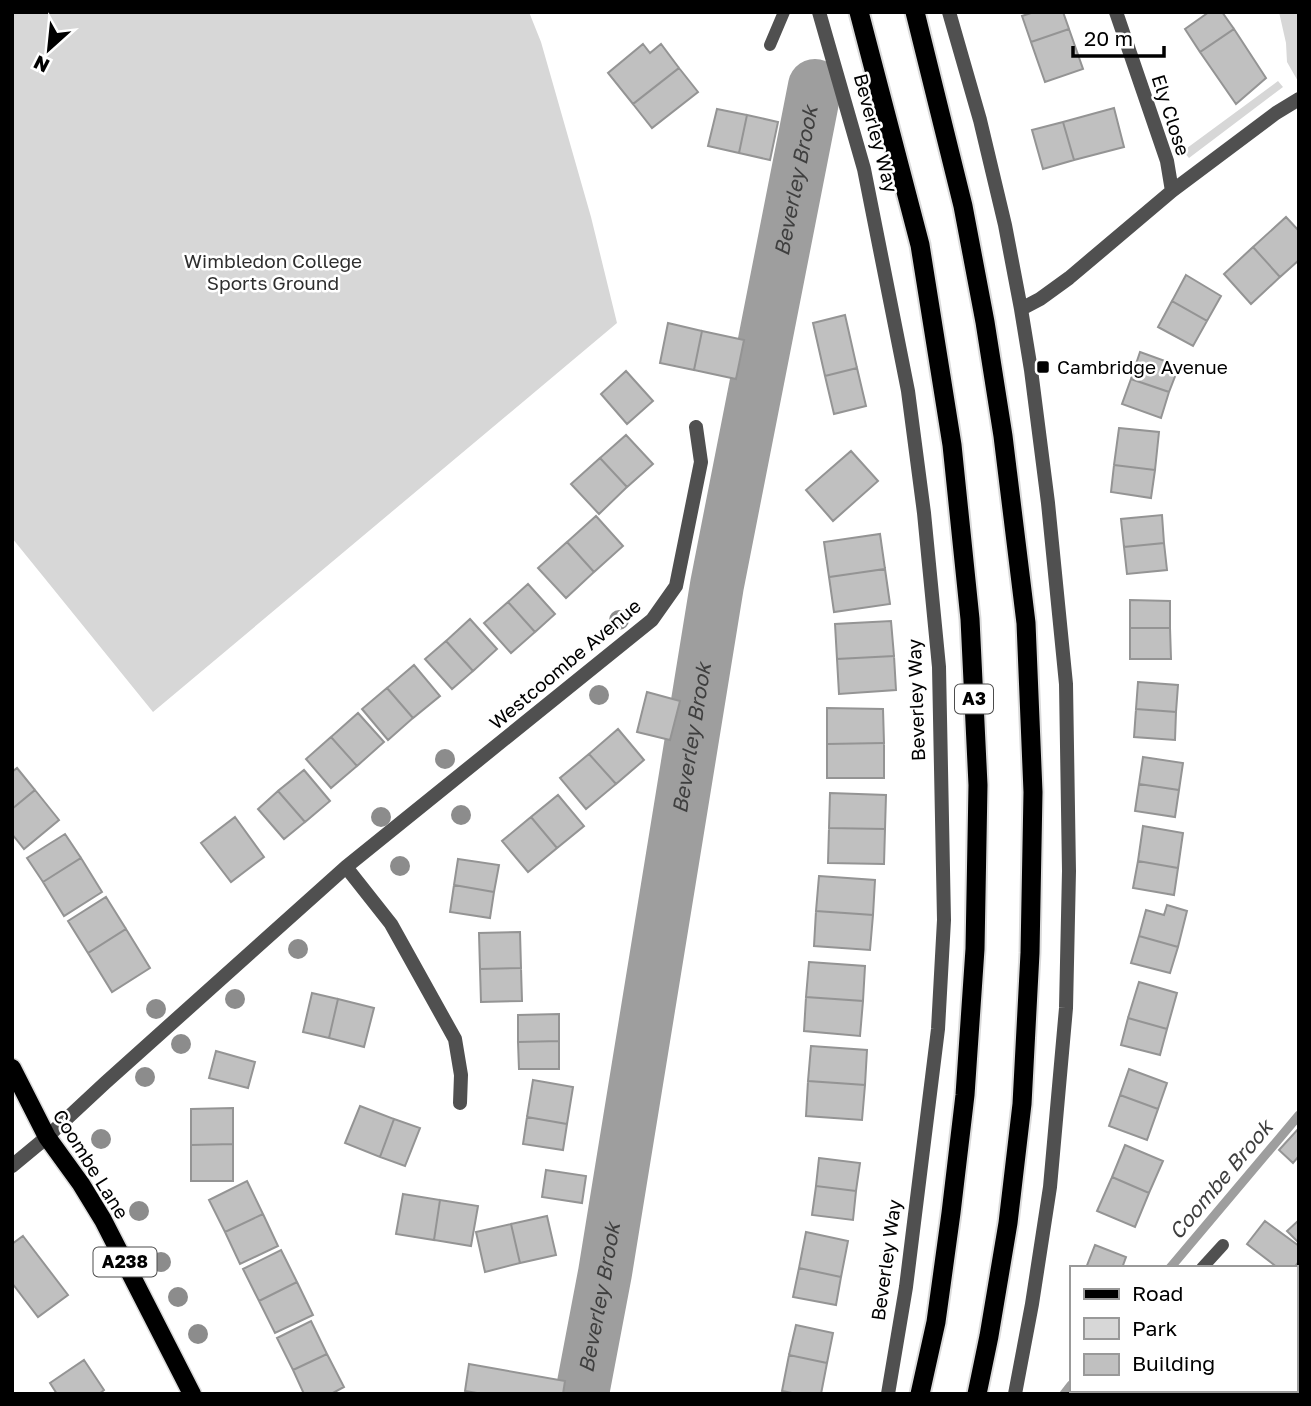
<svg xmlns="http://www.w3.org/2000/svg" width="1311" height="1406" font-family="'Golos Text',sans-serif">
  <style>
    .green { fill: #d7d7d7 }
    .lines { fill: none; stroke-linecap: round; stroke-linejoin: round }
    .stream { stroke: #9e9e9e; stroke-width: 9 }
    .river { stroke: #9e9e9e; stroke-width: 54 }
    .building { fill: #c0c0c0; stroke: #949494; stroke-width: 2 }
    .primary-casing { stroke: #dbdbdb; stroke-width: 21 }
    .trunk-casing { stroke: #dbdbdb; stroke-width: 23 }
    .service { stroke: #505050; stroke-width: 12 }
    .minor { stroke: #505050; stroke-width: 14 }
    .tertiary { stroke: #505050; stroke-width: 14 }
    .primary { stroke: #000; stroke-width: 18 }
    .trunk { stroke: #000; stroke-width: 19 }
    .tree { fill: #8c8c8c }
    .poi-dot { fill: #000; stroke: #fff; stroke-width: 2.5 }
    .labels { text-anchor: middle; stroke-width: 5; stroke-linejoin: round; paint-order: stroke }
    .shield { fill: #fff; stroke: #4c4c4c; stroke-width: 2 }
    .shield-label { font-size: 18px; font-weight: bold; fill: #000 }
    .street-label { font-size: 19px; fill: #000; stroke: #fff }
    .park-label { font-size: 19px; fill: #2e2e2e; stroke: #fff }
    .poi-label { font-size: 19px; fill: #000; stroke: #fff; text-anchor: start }
    .water-label { font-size: 21px; font-style: italic; fill: #3f3f3f; stroke: #fff }
  </style>
  <rect width="100%" height="100%" fill="#fff"/>
  <!-- green -->
  <path class="green" d="M12 12H529L541 42 591 217 617 323 153 712 12 538Z
    M1279 12H1299V83L1287 62 1286 43Z
    M1278 81 1283 87 1189 158 1183 151Z"/>
  <g class="lines">
    <!-- stream -->
    <path class="stream" d="M1170 1268 1299 1115
      M1064 1394 1071 1385"/>
    <!-- river -->
    <path class="river" id="s1" d="M582 1394 605 1273 717 585 815 86"/>
  </g>
  <!-- building -->
  <path class="building" d="M1034 12H1063L1069 29 1031 42 1022 16Z
    M1209 12H1222L1234 29 1200 52 1185 29Z
    M1069 29 1083 69 1045 82 1031 42Z
    M1234 29 1266 78 1236 104 1200 52Z
    M643 44 650 53 661 44 679 68 633 104 608 73Z
    M679 68 698 92 652 128 633 104Z
    M1114 108 1124 147 1074 160 1063 122Z
    M717 109 747 115 739 153 708 146Z
    M747 115 778 122 770 160 739 153Z
    M1063 122 1074 160 1043 169 1032 130Z
    M1286 217 1299 231V260L1280 277 1253 247Z
    M1253 247 1280 277 1251 304 1224 274Z
    M1186 275 1221 296 1207 321 1172 301Z
    M1172 301 1207 321 1193 346 1158 327Z
    M845 315 857 368 825 376 813 323Z
    M668 323 702 331 694 370 660 363Z
    M702 331 744 340 736 379 694 370Z
    M1140 352 1179 366 1169 392 1131 379Z
    M857 368 866 406 834 414 825 376Z
    M626 371 653 401 627 424 601 394Z
    M1131 379 1169 392 1161 418 1122 404Z
    M1119 428 1159 432 1155 470 1114 465Z
    M626 435 653 464 627 487 600 458Z
    M851 451 878 481 833 521 806 490Z
    M600 458 627 487 599 514 571 484Z
    M1114 465 1155 470 1151 498 1111 492Z
    M1162 515 1164 543 1124 547 1121 519Z
    M596 516 623 546 594 572 567 542Z
    M880 534 885 569 829 577 824 542Z
    M567 542 594 572 566 598 538 568Z
    M1164 543 1167 570 1127 574 1124 547Z
    M885 569 890 604 834 612 829 577Z
    M528 584 555 614 535 632 508 602Z
    M1130 600 1170 601V628H1130Z
    M508 602 535 632 511 653 484 623Z
    M470 619 497 649 473 671 446 641Z
    M891 621 894 656 837 659 835 624Z
    M1130 628H1170L1171 659H1130Z
    M446 641 473 671 452 689 425 659Z
    M894 656 896 690 839 694 837 659Z
    M414 665 440 696 413 718 387 688Z
    M1138 682 1178 685 1176 712 1136 709Z
    M387 688 413 718 388 740 362 709Z
    M647 692 680 701 670 740 637 732Z
    M827 708 883 709 884 743 827 744Z
    M1136 709 1176 712 1175 740 1134 737Z
    M358 713 384 742 357 766 331 737Z
    M618 729 644 760 616 784 589 754Z
    M331 737 357 766 331 788 306 759Z
    M884 743V778H827V744Z
    M589 754 616 784 586 809 560 778Z
    M1143 757 1183 763 1179 790 1139 784Z
    M17 768 35 790 12 809V772Z
    M304 770 330 801 305 822 278 791Z
    M1139 784 1179 790 1175 817 1135 811Z
    M35 790 59 820 24 849 12 834V809Z
    M278 791 305 822 284 839 258 809Z
    M830 793 886 795 885 829 829 828Z
    M558 795 584 826 557 848 531 817Z
    M235 817 264 857 231 882 201 843Z
    M531 817 557 848 528 872 502 841Z
    M1143 826 1183 833 1178 868 1138 861Z
    M829 828 885 829 884 864 828 863Z
    M65 834 81 858 43 882 27 858Z
    M81 858 102 892 64 916 43 882Z
    M458 859 499 865 494 892 454 885Z
    M1138 861 1178 868 1174 895 1133 888Z
    M819 876 875 880 873 915 816 911Z
    M454 885 494 892 490 918 450 912Z
    M106 897 126 929 88 953 68 921Z
    M1167 905 1187 911 1178 947 1139 936 1146 910 1164 915Z
    M816 911 873 915 870 950 814 946Z
    M126 929 150 968 112 992 88 953Z
    M520 932 521 968 480 969 479 933Z
    M1139 936 1178 947 1170 973 1131 963Z
    M809 962 865 966 863 1001 806 997Z
    M521 968 522 1001 481 1002 480 969Z
    M1139 982 1177 993 1167 1029 1128 1018Z
    M312 993 338 999 329 1038 303 1032Z
    M806 997 863 1001 860 1036 804 1031Z
    M338 999 374 1008 364 1047 329 1038Z
    M559 1014V1041L518 1042V1015Z
    M1128 1018 1167 1029 1160 1055 1121 1045Z
    M559 1041V1069H519L518 1042Z
    M811 1046 867 1050 865 1085 808 1081Z
    M216 1051 255 1062 248 1088 209 1078Z
    M1129 1069 1167 1083 1158 1109 1120 1095Z
    M533 1080 573 1087 567 1124 527 1117Z
    M808 1081 865 1085 862 1120 806 1116Z
    M1120 1095 1158 1109 1147 1140 1109 1126Z
    M360 1106 394 1119 380 1157 345 1143Z
    M233 1108V1144L191 1145V1109Z
    M527 1117 567 1124 563 1150 523 1144Z
    M394 1119 420 1128 405 1166 380 1157Z
    M1299 1128V1156L1293 1163 1279 1150Z
    M233 1144V1181H191V1145Z
    M1125 1145 1163 1161 1149 1193 1112 1177Z
    M819 1158 860 1163 856 1191 816 1186Z
    M546 1170 586 1176 582 1203 542 1197Z
    M1112 1177 1149 1193 1135 1227 1097 1211Z
    M247 1181 263 1214 225 1232 209 1200Z
    M816 1186 856 1191 853 1220 812 1215Z
    M403 1194 440 1200 434 1240 396 1234Z
    M440 1200 478 1206 471 1246 434 1240Z
    M263 1214 278 1246 240 1264 225 1232Z
    M547 1216 556 1255 520 1263 511 1224Z
    M1299 1220V1243L1287 1231Z
    M1265 1221 1299 1246V1261L1294 1268H1278L1247 1244Z
    M511 1224 520 1263 485 1272 476 1232Z
    M806 1232 848 1241 841 1277 799 1268Z
    M23 1236 68 1295 38 1317 12 1283V1244Z
    M1095 1245 1126 1257 1122 1268H1086Z
    M281 1250 297 1282 259 1301 243 1269Z
    M799 1268 841 1277 836 1305 793 1297Z
    M297 1282 313 1315 275 1333 259 1301Z
    M311 1321 327 1354 293 1370 277 1338Z
    M796 1325 833 1333 827 1363 789 1355Z
    M327 1354 344 1387 331 1394H304L293 1370Z
    M789 1355 827 1363 821 1394H797L782 1391Z
    M84 1360 104 1390 99 1394H57L50 1383Z
    M469 1364 565 1381 563 1394H483L465 1391Z
    M1107 1390H1150L1146 1394H1110Z"/>
  <g class="lines">
    <!-- primary casing -->
    <g class="primary-casing">
      <path id="primary" d="M12 1068 47 1137 81 1184 103 1220 192 1394"/>
    </g>
    <!-- trunk casing -->
    <g class="trunk-casing">
      <path id="trunk" d="M859 12 920 245 952 445 970 619 978 785 975 949 965 1095 951 1213 936 1322 920 1394
        M915 12 963 206 985 322 1003 436 1026 623 1033 792 1030 953 1022 1104 1008 1223 989 1336 977 1394"/>
    </g>
    <!-- service -->
    <path class="service" d="M770 45 784 12
      M1202 1268 1223 1245
      M1086 1394 1089 1390"/>
    <!-- minor -->
    <path class="minor" d="M819 12 864 169 908 391 924 513 939 667 944 920 938 1029 906 1287 888 1394
      M949 12 980 120 1005 225 1021 309 1031 370 1048 503 1066 684 1069 871 1066 1008 1050 1187 1032 1304 1015 1394
      M1116 12 1167 161 1172 191
      M1021 309 1040 299 1069 278 1172 191 1276 113 1299 99
      M346 867 391 924 455 1039 461 1075 460 1103
      M47 1137 105 1083 346 867 652 620 676 586 701 462 696 427"/>
    <!-- tertiary -->
    <path class="tertiary" d="M12 1166 47 1137"/>
    <!-- primary -->
    <use href="#primary" class="primary"/>
    <!-- trunk -->
    <use href="#trunk" class="trunk"/>
  </g>
  <!-- trees -->
  <g class="tree">
    <circle cx="619" cy="620" r="10"/>
    <circle cx="599" cy="695" r="10"/>
    <circle cx="445" cy="759" r="10"/>
    <circle cx="461" cy="815" r="10"/>
    <circle cx="381" cy="817" r="10"/>
    <circle cx="400" cy="866" r="10"/>
    <circle cx="298" cy="949" r="10"/>
    <circle cx="235" cy="999" r="10"/>
    <circle cx="156" cy="1009" r="10"/>
    <circle cx="181" cy="1044" r="10"/>
    <circle cx="145" cy="1077" r="10"/>
    <circle cx="101" cy="1139" r="10"/>
    <circle cx="139" cy="1211" r="10"/>
    <circle cx="161" cy="1262" r="10"/>
    <circle cx="178" cy="1297" r="10"/>
    <circle cx="198" cy="1334" r="10"/>
  </g>
  <!-- markers -->
  <rect class="poi-dot" x="1036" y="360" width="14" height="14" rx="3.5"/>
  <g class="labels">
    <!-- shield labels -->
    <g class="shield">
      <rect x="955" y="684.5" width="38" height="29" rx="5"/>
      <rect x="93.5" y="1247.5" width="63" height="29" rx="5"/>
    </g>
    <g class="shield-label">
      <text x="974" y="705">A3</text>
      <text x="125" y="1268">A238</text>
    </g>
    <!-- street labels -->
    <g class="street-label">
      <text transform="translate(1171 115) rotate(72)" y="7">Ely Close</text>
      <text transform="translate(876 133) rotate(75)" y="7">Beverley Way</text>
      <text transform="translate(565 664) rotate(-40)" y="7">Westcoombe Avenue</text>
      <text transform="translate(916 700) rotate(-92)" y="7">Beverley Way</text>
      <text transform="translate(91 1164) rotate(58)" y="7">Coombe Lane</text>
      <text transform="translate(886 1260) rotate(-82)" y="7">Beverley Way</text>
    </g>
    <!-- park labels -->
    <g class="park-label">
      <text x="273" y="268">Wimbledon College<tspan x="273" dy="22">Sports Ground</tspan></text>
    </g>
    <!-- poi labels -->
    <g class="poi-label">
      <text x="1057" y="374">Cambridge Avenue</text>
    </g>
    <!-- water labels -->
    <g class="water-label">
      <text dy="7" stroke="none"><textPath href="#s1" startOffset="1232">Beverley Brook</textPath></text>
      <text dy="7" stroke="none"><textPath href="#s1" startOffset="665">Beverley Brook</textPath></text>
      <text transform="translate(1221 1180) rotate(-50)" y="7">Coombe Brook</text>
      <text dy="7" stroke="none"><textPath href="#s1" startOffset="98">Beverley Brook</textPath></text>
    </g>
  </g>
  <!-- border -->
  <rect width="1311" height="1406" fill="none" stroke="#000000" stroke-width="28"/>
  <!-- legend -->
  <rect x="1070" y="1266" width="228" height="126" fill="#ffffff" stroke="#999999" stroke-width="2"/>
  <rect x="1084" y="1289" width="35" height="10" fill="#000000" stroke="#999999" stroke-width="2"/>
  <text x="1132" y="1301" font-size="21" fill="#000000">Road</text>
  <rect x="1084" y="1318" width="35" height="21" fill="#d7d7d7" stroke="#999999" stroke-width="2"/>
  <text x="1132" y="1336" font-size="21" fill="#000000">Park</text>
  <rect x="1084" y="1354" width="35" height="21" fill="#c0c0c0" stroke="#999999" stroke-width="2"/>
  <text x="1132" y="1371" font-size="21" fill="#000000">Building</text>
  <!-- north arrow -->
  <g transform="translate(49 49) rotate(207)" stroke="#ffffff" stroke-width="5" paint-order="stroke">
  <path d="M0-5L12 26L0 18L-12 26Z" fill="#000000"/>
  <text y="-10" font-size="19" font-weight="bold" text-anchor="middle" fill="#000000">N</text>
  </g>
  <!-- scale -->
  <path d="M1073 46v10h91v-10" fill="none" stroke="#000000" stroke-width="3.5"/>
  <text x="1084" y="46" font-size="21" fill="#000000" stroke="#ffffff" stroke-width="5" paint-order="stroke">20 m</text>
</svg>
